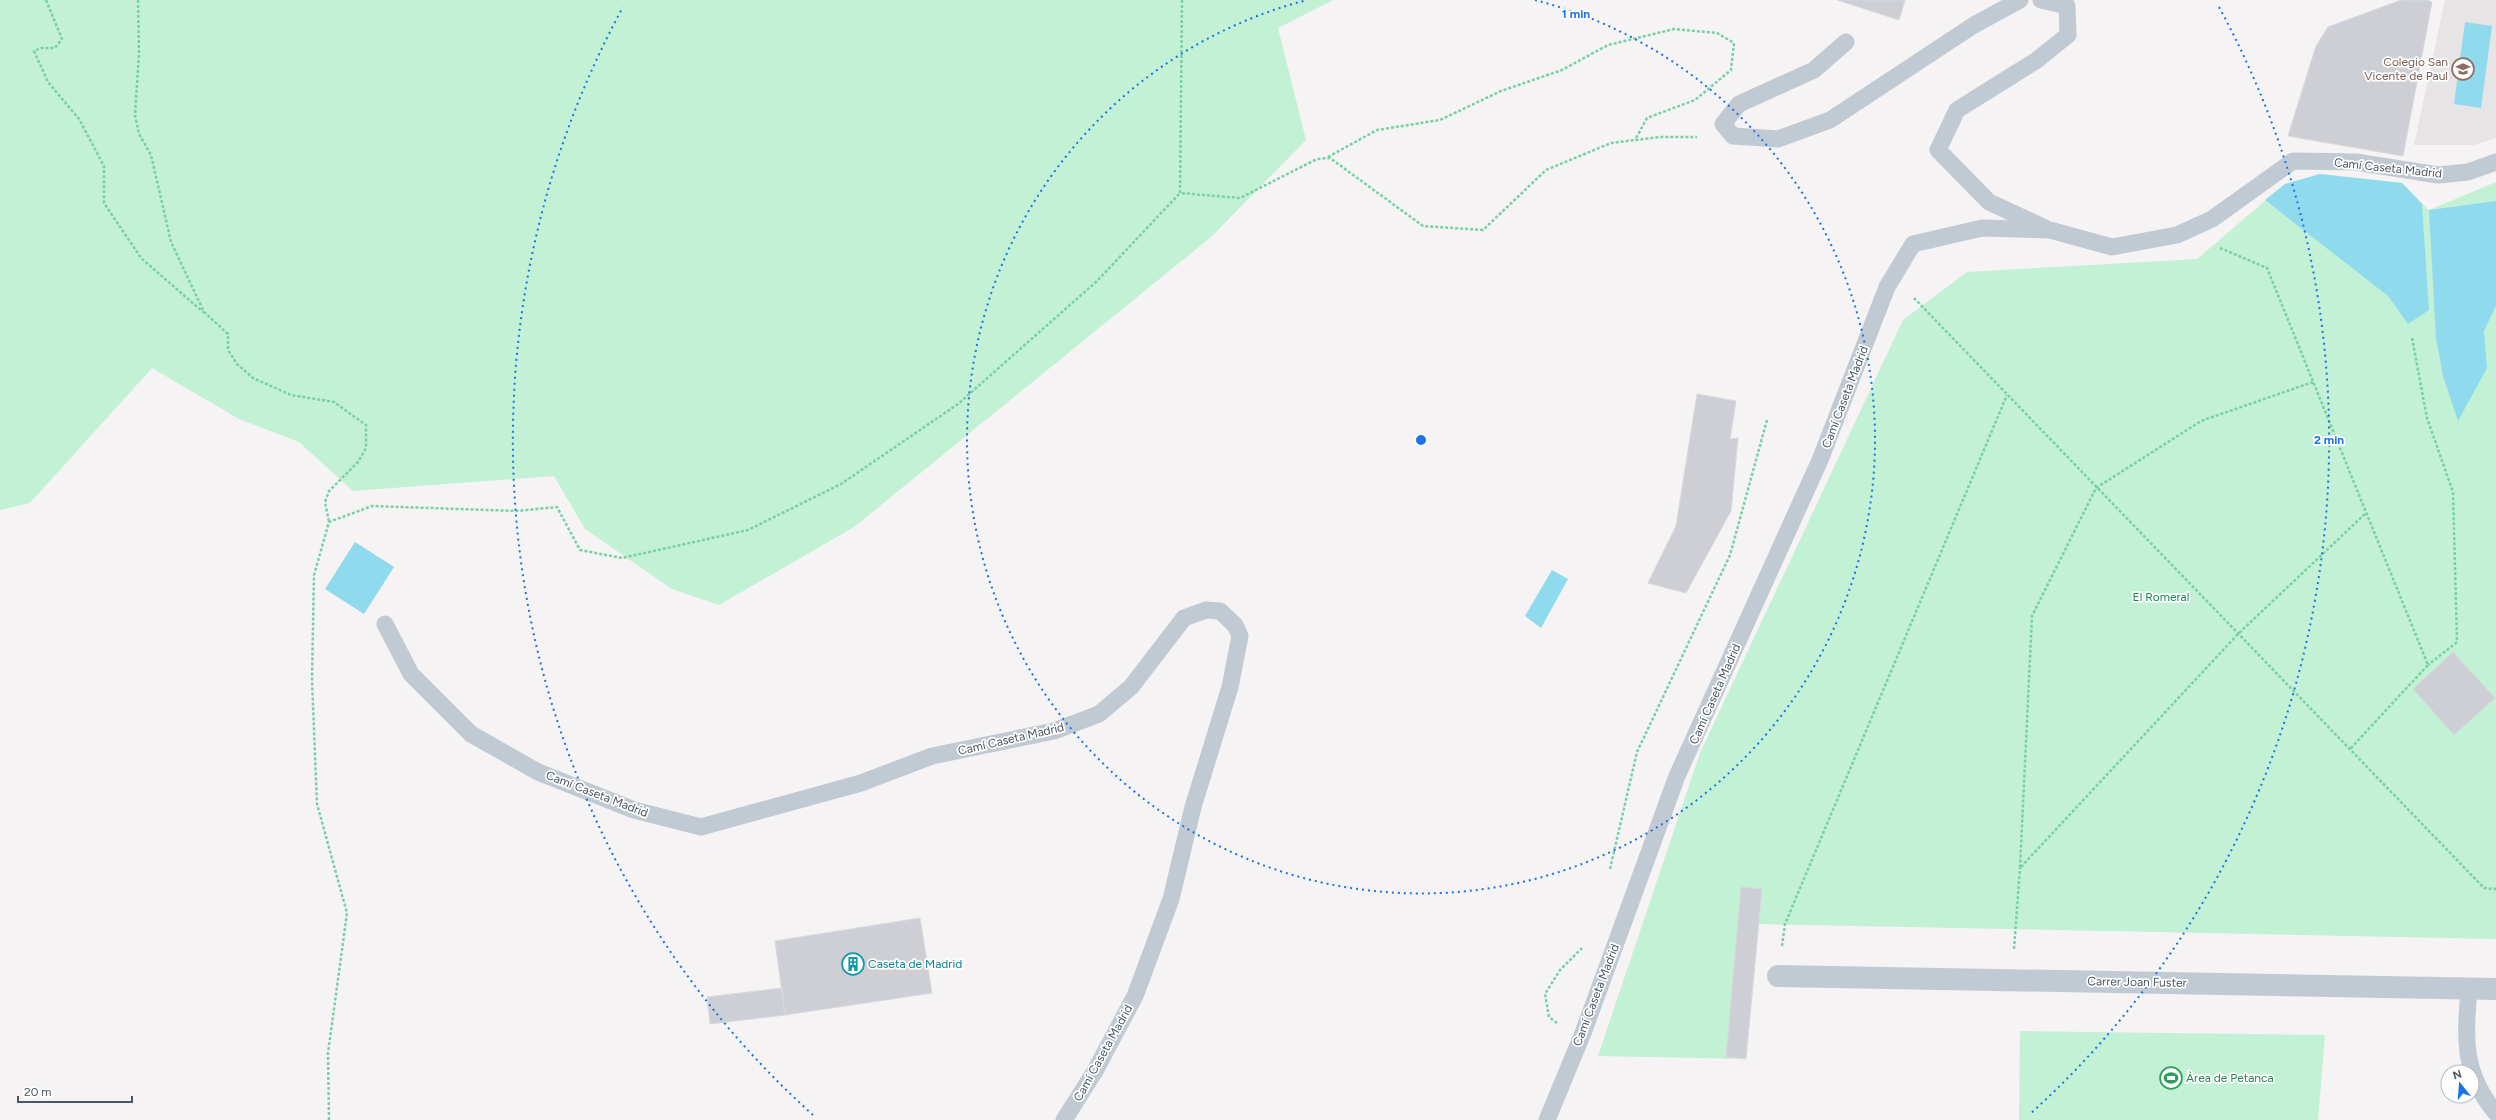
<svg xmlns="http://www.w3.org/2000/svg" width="2496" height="1120" font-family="Figtree,sans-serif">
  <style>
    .education { fill: #e6e4e5 }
    .green { fill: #c3f1d5 }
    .water { fill: #90daee }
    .building { fill: #cdcfd5; stroke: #d7d9de }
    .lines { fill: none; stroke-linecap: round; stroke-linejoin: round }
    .path { stroke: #7ad0a6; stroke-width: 2.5; stroke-dasharray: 3 2; stroke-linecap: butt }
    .lane { stroke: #c1cad2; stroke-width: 17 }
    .street { stroke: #c1cad2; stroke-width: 22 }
    .ring { fill: none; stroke: #1a73e8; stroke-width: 2; stroke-dasharray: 2 4 }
    .labels { text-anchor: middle; stroke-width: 3.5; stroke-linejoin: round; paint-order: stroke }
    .education-label { font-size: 12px; fill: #785e54; stroke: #fff; text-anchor: end }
    .street-label { font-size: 12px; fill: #4a5661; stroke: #fff }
    .park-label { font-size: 12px; fill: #17864f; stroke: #fff }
    .culture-label { font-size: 12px; fill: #0d838f; stroke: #fff; text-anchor: start }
    .leisure-label { font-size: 12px; fill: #27864d; stroke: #fff; text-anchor: start }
    .centre { fill: #1a73e8; stroke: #fff; stroke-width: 2 }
    .ring-label { font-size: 12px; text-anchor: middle; font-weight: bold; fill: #1a73e8; stroke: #fff; stroke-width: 3.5; stroke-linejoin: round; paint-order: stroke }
  </style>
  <rect width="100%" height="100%" fill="#f5f3f3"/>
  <!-- education -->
  <path class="education" d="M2445 0H2496V138L2474 145H2414Z"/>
  <!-- green -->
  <path class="green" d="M0 0H1333L1278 28 1306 140 1211 237 854 527 719 605 672 589 585 529 554 476 353 491 299 442 239 419 152 368 30 503 0 510Z
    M2320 174 2402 183 2429 210 2496 182V939L1759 924 1746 1059 1598 1056 1700 753 1903 320 1967 272 2197 259 2285 184Z
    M2020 1031 2325 1035 2318 1120H2019Z"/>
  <!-- water -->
  <path class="water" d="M2465 22 2492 26 2481 108 2454 104Z
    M2320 174 2402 183 2422 204 2429 310 2408 324 2388 296 2265 200 2285 184Z
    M2496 201V306L2484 331 2487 368 2458 421 2443 376 2436 338 2429 210Z
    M355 542 394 567 364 614 325 589Z
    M1552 570 1568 579 1541 628 1525 616Z"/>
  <!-- building -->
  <path class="building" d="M1837 0H1905L1899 20Z
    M2427 0 2432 2 2403 156 2288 136 2316 46 2328 27 2401 0Z
    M1697 394 1736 401 1730 439 1738 438 1731 511 1686 593 1648 583 1676 526Z
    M2453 652 2495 698 2454 735 2413 689Z
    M1741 887 1762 889 1746 1059 1726 1057Z
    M920 918 932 993 785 1015 775 941Z
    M782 988 785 1015 710 1024 707 997Z"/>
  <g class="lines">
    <!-- path -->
    <path class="path" d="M46 0 62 39 55 48H41L34 51 48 82 79 119 104 166V203L141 258 203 312
      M138 0 139 54 135 115 139 134 151 155 171 242 204 312 228 334V350L237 364 253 378 291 395 334 402 366 425V448L358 462 329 491 325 502 329 522
      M1182 0 1180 193 1240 198 1317 159 1330 158 1423 226 1483 230 1546 170 1611 143 1660 137H1697
      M1328 157 1377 130 1440 120 1501 91 1562 70 1608 45 1674 29 1717 33 1734 43 1731 70 1695 100 1647 118 1635 140
      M2220 248 2267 268 2428 665 2350 749
      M1914 298 2484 888 2496 889
      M2412 338 2427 418 2453 492 2457 642 2428 665
      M2313 382 2201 421 2096 488 2032 616 2020 868 2238 634 2366 513
      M1610 869 1637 752 1730 555 1767 420
      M1782 946 1785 924 2007 395
      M2014 949 2020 868
      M1557 1023 1549 1017 1545 994 1560 970 1582 948
      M329 1120 328 1053 347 913 317 804 312 680 314 575 329 522 372 506 517 511 557 507 580 550 622 558 748 530 841 484 958 404 1097 281 1180 193"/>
    <!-- lane -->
    <path class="lane" d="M2041 0 2067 6 2068 35 2037 60 1957 110 1938 150 1989 202 2045 228
      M1846 42 1814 70 1739 104 1723 124 1733 136 1778 139 1830 120 1974 25 2020 0
      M385 624 411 674 471 734 538 772 634 810 701 827 861 783 932 756 1054 731 1099 714 1131 687 1184 618 1206 610 1220 611 1235 625 1240 636 1230 687 1193 807 1171 899 1135 996 1095 1071 1064 1120
      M2469 989C2465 1038 2462 1073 2496 1113
      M1547 1120 1583 1033 1677 776 1820 460 1887 287 1913 244 1982 228 2050 230 2112 247 2177 235 2212 219 2293 161 2356 162 2438 175 2468 172 2496 162"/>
    <!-- street -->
    <path class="street" d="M1778 976 2496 989"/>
  </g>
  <!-- distance rings -->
  <g class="ring">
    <path d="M1535 0A454 454 0 1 1 1307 0"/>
    <path d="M813 1115A908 908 0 0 1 623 7M2219 7A908 908 0 0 1 2029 1115"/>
  </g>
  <!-- icons -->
  <defs>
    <g id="school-ring" transform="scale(1.15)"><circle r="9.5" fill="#fff" stroke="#8d6e63" stroke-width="1.5"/><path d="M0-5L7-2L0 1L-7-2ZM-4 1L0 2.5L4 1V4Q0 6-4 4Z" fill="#8d6e63"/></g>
    <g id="building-ring" transform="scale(1.15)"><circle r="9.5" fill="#fff" stroke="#0f9aa8" stroke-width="1.5"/><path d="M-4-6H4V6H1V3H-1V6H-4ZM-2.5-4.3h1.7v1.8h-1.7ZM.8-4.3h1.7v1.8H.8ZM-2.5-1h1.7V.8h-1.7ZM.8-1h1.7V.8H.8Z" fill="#0f9aa8"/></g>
    <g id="stadium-ring" transform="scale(1.15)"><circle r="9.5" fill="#fff" stroke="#2e9e5b" stroke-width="1.5"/><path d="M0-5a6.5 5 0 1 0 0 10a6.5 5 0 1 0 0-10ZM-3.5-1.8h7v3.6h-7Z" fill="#2e9e5b"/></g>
  </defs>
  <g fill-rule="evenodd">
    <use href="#school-ring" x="2463" y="69"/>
    <use href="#building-ring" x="853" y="964"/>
    <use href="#stadium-ring" x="2171" y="1078"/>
  </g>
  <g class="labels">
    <!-- education labels -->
    <g class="education-label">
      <text x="2448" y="66">Colegio San<tspan x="2448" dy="14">Vicente de Paul</tspan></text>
    </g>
    <!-- street labels -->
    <g class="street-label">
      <text transform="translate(2388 168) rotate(6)" y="4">Camí Caseta Madrid</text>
      <text transform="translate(1845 397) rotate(-69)" y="4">Camí Caseta Madrid</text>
      <text transform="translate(1715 694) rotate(-66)" y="4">Camí Caseta Madrid</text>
      <text transform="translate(1011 739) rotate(-13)" y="4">Camí Caseta Madrid</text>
      <text transform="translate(597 794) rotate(21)" y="4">Camí Caseta Madrid</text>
      <text transform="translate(2137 982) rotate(1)" y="4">Carrer Joan Fuster</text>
      <text transform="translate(1596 995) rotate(-69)" y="4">Camí Caseta Madrid</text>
      <text transform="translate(1103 1053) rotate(-61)" y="4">Camí Caseta Madrid</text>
    </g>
    <!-- park labels -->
    <g class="park-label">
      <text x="2161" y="601">El Romeral</text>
    </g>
    <!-- culture labels -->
    <g class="culture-label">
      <text x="868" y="968">Caseta de Madrid</text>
    </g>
    <!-- leisure labels -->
    <g class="leisure-label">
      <text x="2186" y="1082">Àrea de Petanca</text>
    </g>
  </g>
  <circle cx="1421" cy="440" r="6" class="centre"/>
  <g class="ring-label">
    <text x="1576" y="18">1 min</text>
    <text x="2329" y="444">2 min</text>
  </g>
  <!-- north arrow -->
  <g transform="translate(2460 1084) rotate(343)"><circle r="19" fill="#ffffff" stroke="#b7bbc0"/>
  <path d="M0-3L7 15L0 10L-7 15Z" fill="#1a73e8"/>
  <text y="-6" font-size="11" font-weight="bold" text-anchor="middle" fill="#4a5661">N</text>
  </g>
  <!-- scale -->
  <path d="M18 1096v6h114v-6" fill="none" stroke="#4a5661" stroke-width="2"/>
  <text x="24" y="1096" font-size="12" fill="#4a5661" stroke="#ffffff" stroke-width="3" paint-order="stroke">20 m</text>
</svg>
